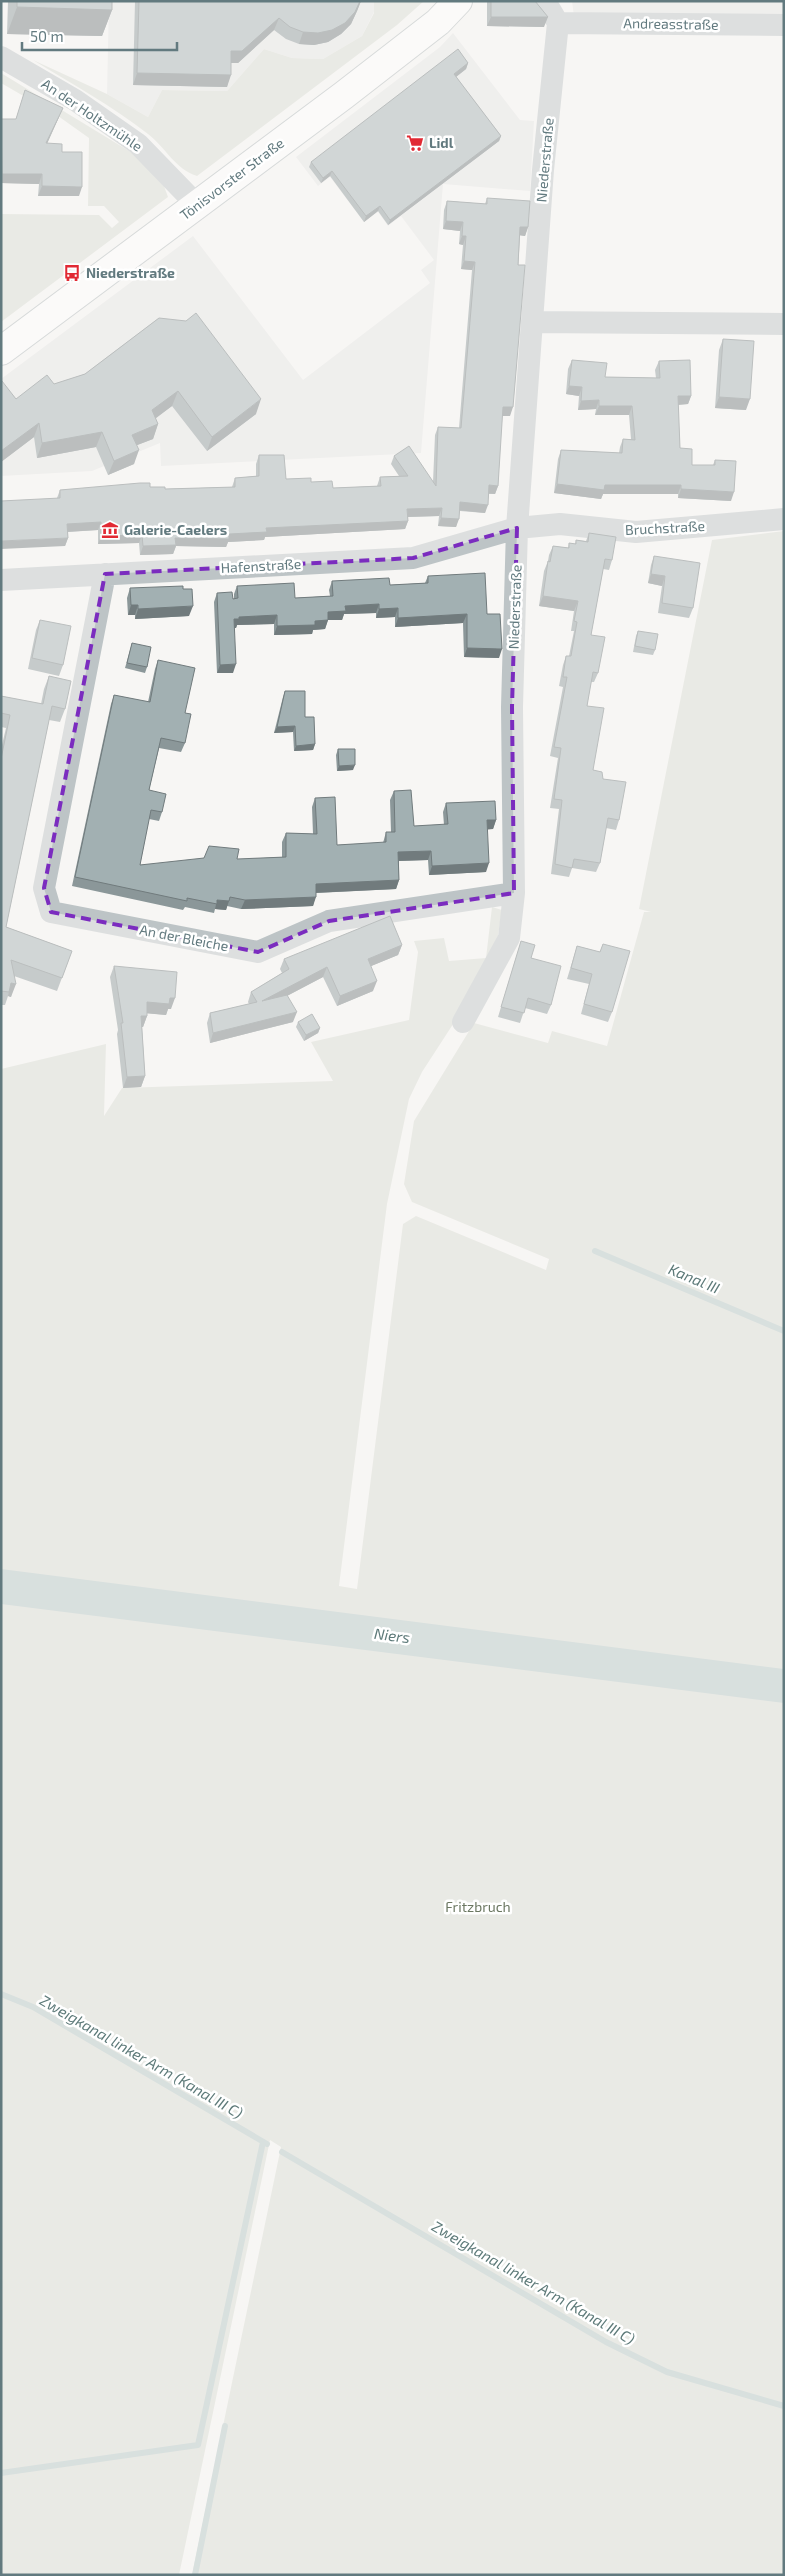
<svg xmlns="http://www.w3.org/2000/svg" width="785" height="2576" font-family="'Exo 2',sans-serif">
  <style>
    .built { fill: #e5e6e5 }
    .green { fill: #d8dcd3 }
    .water { fill: #b2c5c4 }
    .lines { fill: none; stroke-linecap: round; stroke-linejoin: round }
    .stream { stroke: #b2c5c4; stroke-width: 6 }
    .secondary-casing { stroke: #b0b9bb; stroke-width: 30 }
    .minor { stroke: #bdc4c6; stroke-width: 22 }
    .secondary { stroke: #fff; stroke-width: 28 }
    .wall { fill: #8b9799 }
    .shaded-wall { fill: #717b7d }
    .building { fill: #a2b0b2; stroke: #717b7d }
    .marked { fill: none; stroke: #7b2cbf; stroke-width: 4; stroke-dasharray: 10 6; stroke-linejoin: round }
    .labels { text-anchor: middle; stroke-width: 5; stroke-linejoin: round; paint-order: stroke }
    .street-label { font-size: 14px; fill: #627a7f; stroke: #fff }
    .poi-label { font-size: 14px; font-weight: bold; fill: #627a7f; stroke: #fff; text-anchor: start }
    .park-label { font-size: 14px; fill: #6b7761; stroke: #fff }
    .water-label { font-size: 15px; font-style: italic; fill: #5d7a79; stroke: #fff }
  </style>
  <rect width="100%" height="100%" fill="#f7f6f4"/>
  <!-- built -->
  <path class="built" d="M109 1H374V12L362 36 323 59 292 58 264 49 227 91 162 90 148 117 107 94Z
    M572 1H784V19L574 17Z
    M453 33 520 120 534 121 530 191 443 184 421 453 161 466 160 443 92 471 1 476V379L193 236 303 380 430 283 421 270 434 260 401 216 388 226 378 212 364 222 330 177 318 186 296 157 440 47Z"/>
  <!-- green -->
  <path class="green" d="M374 1H424L397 25 197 176C175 169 166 148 148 134 112 106 72 84 33 60L107 94 148 117 162 90 227 91 264 49 292 58 323 59 362 36 374 13Z
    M1 73 134 154 164 186 168 197 1 322V214L99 215 112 228 119 222 104 206H88L89 138 58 116 1 83Z
    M784 531V2575H192L281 2147 270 2140 179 2575H1V1069L106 1044 104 1116 122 1088 333 1081 311 1042 409 1020 418 952 414 941 444 938 449 961 486 958 492 907 502 910 494 961 422 1072 409 1099 387 1204 339 1586 357 1589 403 1224 416 1216 546 1270 549 1259 412 1202 404 1184 414 1121 474 1023 548 1043 552 1031 607 1046 644 912H651L639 909 712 540Z"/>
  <!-- water -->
  <path class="water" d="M1 1569 784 1669V1703L1 1604Z"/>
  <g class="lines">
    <!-- stream -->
    <path class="stream" d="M595 1251 784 1331
      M1 1994 33 2007 267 2144
      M282 2152 606 2342 667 2372 784 2406
      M1 2473 198 2445 263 2142
      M195 2575 225 2426"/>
    <!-- secondary casing -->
    <g class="secondary-casing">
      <path id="secondary" d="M1 351 344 95 438 22 458 1"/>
    </g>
    <!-- minor -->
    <path class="minor" d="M558 23 784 25
      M1 57 75 100 138 144 197 205
      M532 322 784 324
      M105 574 44 888 51 912 258 952 329 921 514 893
      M1 580 413 558 517 528 560 524 636 532 784 519
      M463 1022 509 938 514 893 512 707 517 528 543 170 558 23 545 1"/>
    <!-- secondary -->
    <use href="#secondary" class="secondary"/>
  </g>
  <!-- wall -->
  <path class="wall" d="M8 1H112V10L102 36 7 34Z
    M135 1H361L357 11 351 24 341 34 328 42 314 45 299 44 286 39 274 30 238 63H231L227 87 133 85Z
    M487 1H535L544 27 487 26Z
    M468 63 466 69 456 77 501 136 499 141 388 225 378 211 364 222 330 176 321 183 309 167 311 162Z
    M25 90 59 117 47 143 62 152 79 196H38L39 184 1 183V119H16Z
    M487 198 528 227 525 236 520 235 510 416H502L498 486 495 494H489L485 513 460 511 456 527 438 526 439 516 408 517V521L405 529 265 537 264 540 228 542 226 547 176 546 173 554 140 555 139 543 98 544V530L68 532V538L65 546 57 498 60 490 150 487 165 489 232 487 235 478 256 476V464L259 455 286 479 311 482 333 488 377 486 380 477 399 476 391 464 394 456 433 482 435 435 438 427 459 428 472 270 461 269 463 245 459 244 460 231 443 229 444 210 447 201 485 204Z
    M159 318 256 414 207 451 172 406 155 418 158 424 153 439 137 445 134 464 108 475 96 447 37 458 34 437 1 462V382L16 399 54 384 85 374Z
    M723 339 746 410 715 408 719 350Z
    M572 360 605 377 656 378 655 370 659 361 691 396 688 404 678 405 680 448 692 465H713L715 460 731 501 678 498V494H603L601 499 554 493 558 459 561 450 619 453 620 447 623 439H631L629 415H595L596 409 578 410 579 396 566 394 568 369Z
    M589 533 612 560 609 570 603 569 591 635 598 673 594 682H591L587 706 593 770 603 779 619 820 616 830 606 828 600 863 596 872 572 868 569 877 551 874 559 809 550 808 558 758 550 756 563 687 559 686 563 665 566 656H569L574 631H571L574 611 539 606 544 571 548 561 549 555 553 546 568 548 569 543 575 544 576 540 586 541Z
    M654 556 693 608 689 618 658 613 662 586 648 583 651 565Z
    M428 576 487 614 499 658 464 657 463 623 395 627V617L376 618V613L344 614 342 620H328L325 629 313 630 312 634 274 635V624L237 625 236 628H234L233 673H217L214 602 217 593 234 599V594L237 586 295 598 330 596 329 590 332 581 390 585 425 583Z
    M130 588 183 589 189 616 135 619V615H128L127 598Z
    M40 620 63 665 59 676 28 669 36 630Z
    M638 631 655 650 653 655 633 652 636 636Z
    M132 643 147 667 145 673 125 668Z
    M158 660 185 713V743L181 752 159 748 149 790 162 812 159 821 149 819 140 865 282 857V842L286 833 313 834 312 807 315 798 337 845 383 843 386 832H391L390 800 394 791 414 826 444 825 443 812 446 803 496 820 493 829H487L486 872 429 875 428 860 399 861V880L396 889 316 893 313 906 241 909 227 906 226 910 215 909 214 913 185 907 183 910 72 886 111 704 114 695 148 702 155 669Z
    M49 676 65 709 60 722 49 720 6 927 72 951 57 991 14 976 11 997 8 996 5 1005H1V749L6 728 1 727V696L41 704 44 689Z
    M285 691 305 717 315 744 313 750 294 751 293 732 274 733 283 697Z
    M338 749 353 770 337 771 336 755Z
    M521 941 531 958 551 1005 547 1014 525 1008 520 1023 498 1017Z
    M603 944 612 1012 608 1022 581 1014 589 984 567 979 577 946 600 952Z
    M402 945 398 955 371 966 373 991 337 1006 323 977 287 996 293 1022 210 1043 207 1023 210 1013 249 1004 248 1002 251 992 282 973 280 969 284 959Z
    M114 966 171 1009H168L166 1015 147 1013V1016L143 1027H142L145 1076 141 1087 123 1088 117 1034 118 1030 110 977Z
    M298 1022 320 1028 318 1033 304 1041 296 1027Z"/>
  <!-- shaded-wall -->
  <path class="shaded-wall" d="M361 1 357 11 351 24 341 34 328 42 314 45 299 44 303 32Z
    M17 7 112 10 102 36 7 34Z
    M491 17H548L544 27 487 26Z
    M279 18 274 30 238 63H227L231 51Z
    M468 63 466 69 452 80 454 74Z
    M137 73 231 75 227 87 133 85Z
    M63 108 43 153 46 143Z
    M501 136 499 141 388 225 390 220Z
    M332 171 330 176 321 183 323 178Z
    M2 174H42L39 184 1 183Z
    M42 186 82 187 79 196H38Z
    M380 206 378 211 364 222 366 216Z
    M446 221 463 222 460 231 443 229Z
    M520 227H528L525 236 517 235Z
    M462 236H466L463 245 459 244Z
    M464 261 475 262 472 270 461 269Z
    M569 386 582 387 579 396 566 394Z
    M178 391 172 406 147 425 152 410Z
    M678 396H691L688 404 674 405Z
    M719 397 750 399 746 410 715 408Z
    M261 399 256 414 207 451 212 437Z
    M599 400 596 409 578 410 581 401Z
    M599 406H632L629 415H595Z
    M503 407H513L510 416H500Z
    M39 423 34 437 1 462V451Z
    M158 424 153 439 127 449 132 435Z
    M102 432 96 447 37 458 42 443Z
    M139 450 134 464 108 475 114 461Z
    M557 484 605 485H681L678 494H603L601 499 554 493Z
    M489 485 498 486 495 494 486 493Z
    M681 489 734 492 731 501 678 498Z
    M460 502 488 505 485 513 457 510Z
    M442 508 439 516 404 517 407 509Z
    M441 518 459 519 456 527 438 526Z
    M408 521 405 529 265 537 264 540 228 542 226 547 176 546 173 554 140 555 143 546 175 538 229 534 266 528Z
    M101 522 98 530 64 532 67 524Z
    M142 535 139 543 98 544 101 536Z
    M68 538 65 546 1 549V541Z
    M651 574 665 576 662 586 648 583Z
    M543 596 578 601 574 611 539 606Z
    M379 604 376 613 344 614 342 620H328L325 629 313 630 312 634 274 635 277 626 315 621 328 612 345 606Z
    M131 605H138L135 615H128Z
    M193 606 189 616 135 619 138 609Z
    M398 608 395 617 376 618 379 609Z
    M467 614 463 623 395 627 398 618Z
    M277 615 274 624 237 625 236 628H231L234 619 239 617Z
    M467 648 502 649 499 658 464 657Z
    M236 664 233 673H217L220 665Z
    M295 726 293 732 274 733 277 727Z
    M315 744 313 750 294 751 296 746Z
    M355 765 353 770 337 771 339 766Z
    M487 820H496L493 829 483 830Z
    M431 851 428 860 395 861 398 852Z
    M489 863 486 872 429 875 432 866Z
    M399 880 396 889 312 893 316 884Z
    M316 897 313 906 241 909 245 900Z
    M217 900 229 901 226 910 215 909Z
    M402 945 398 955 364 969 368 959Z
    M327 967 323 977 258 1011 262 1001Z
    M377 981 373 991 337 1006 340 996Z
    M11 983 16 984 11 997 8 996Z
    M170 998H175L171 1009H168L166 1015 143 1013 147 1002Z
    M297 1012 293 1022 210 1043 213 1033Z
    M141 1016H147L143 1027H137Z
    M320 1028 318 1033 304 1041 306 1035Z
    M145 1076 141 1087 123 1088 127 1077Z"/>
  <!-- building -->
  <path class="building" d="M17 1H112V10L17 7Z
    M139 1H360L355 12 345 23 332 30 318 33 303 32 290 27 279 18 242 51H231V75L137 73Z
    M491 1H535L548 17H491Z
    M458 49 468 63 454 74 501 136 390 220 380 206 366 216 332 171 323 178 311 162Z
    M25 90 63 108 46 143 62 144V152H82V187L42 186V174H2L1 119H16Z
    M487 198 530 201 528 227H520L518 265H525L513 407H503L498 486 489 485 488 505 460 502 459 519 441 518 442 508 407 509 408 521 266 528 267 532 229 534V539L175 538 176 545 143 546 142 535 101 536V522L67 524 68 538 1 541V501L60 498V490L140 483H150V487H165V489L235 487V478L259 476V455H284L286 479 311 478V482L332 481 333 488 381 486 380 477 408 476 394 456 409 446 436 486 438 427 461 428 475 262 464 261 466 236H462L463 222 446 221 447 201 487 204Z
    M196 313 261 399 212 437 178 391 152 410 158 424 132 435 139 450 114 461 102 432 42 443 39 423 1 451V382L2 381 16 399 47 375 54 384 85 374 159 318 186 321Z
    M723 339 754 341 750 399 719 397Z
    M572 360 607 363 605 377 660 378 659 361 690 360 691 396H678L680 448 692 449V465H715V460L736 461 734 492 681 489V485H605L604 490 557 484 561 450 622 453 623 439 635 440 632 406H599V400L581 401 582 387 569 386Z
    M589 533 616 537 612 560 605 559 591 635 605 637 598 673 593 672 587 706 604 708 593 770 602 772 603 779 626 782 619 820 608 818 600 863 574 859 572 868 555 864 562 800 554 799 561 748 554 747 567 677H563L566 656H571L577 622 574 621 578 601 543 596 548 561 550 562 553 546 569 548V543L576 544V540L588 542Z
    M654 556 700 563 693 608 662 603 665 576 651 574Z
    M485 573 487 614H500L502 649 467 648V614L398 618V608L379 609V604L345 606 346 611 328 612V620L315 621V625L277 626V615L239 617V619H234L236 664 220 665 217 593 232 592 233 599 238 598 237 586 294 583 295 598 333 596 332 581 389 578 390 585 428 583V576Z
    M183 586V589H192L193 606 138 609V605H131L130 588Z
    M40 620 71 626 63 665 32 658Z
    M638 631 658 634 655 650 635 646Z
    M132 643 151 647 147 667 127 663Z
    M158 660 195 668 185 713 191 714 185 743 161 738 149 790 166 794 162 812 151 810 140 865 204 858 209 846 239 849 237 859 286 857V833L317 834 315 798 335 797 337 845 386 842V832H395L394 791 411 790 414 826 448 824 446 803 495 801 496 820H487L489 863 432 866 431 851 398 852 399 880 316 884V897L245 900 230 897 229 901 217 900V904L187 898V901L75 877 114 695 150 702Z
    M49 676 71 681 65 709 52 706 6 927 72 951 62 978 11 960 16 984 11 983 9 992 1 991V759L10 715 1 713V696L43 704Z
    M285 691H305V717H314L315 744 296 746 295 726 277 727Z
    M338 749H355V765L339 766Z
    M390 916 402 945 368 959 377 981 340 996 327 967 262 1001 287 995 297 1012 213 1033 210 1013 257 1002 251 992 289 969 284 959Z
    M521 941 535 945 531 958 561 966 551 1005 528 998 524 1013 501 1007Z
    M603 944 630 951 612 1012 584 1004 592 974 571 968 577 946 600 952Z
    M114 966 177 972 175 998H170L169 1004 147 1002V1016H141L145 1076 127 1077 121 1023H123Z
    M312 1014 320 1028 306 1035 298 1022Z"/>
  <!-- marked area -->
  <path d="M0 0H785V2576H0ZM517 528 512 707 514 893 329 921 258 952 51 912 44 888 105 574 413 558Z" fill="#f7f6f4" fill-opacity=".55" fill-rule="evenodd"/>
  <path class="marked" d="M517 528 512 707 514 893 329 921 258 952 51 912 44 888 105 574 413 558Z"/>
  <!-- icons -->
  <defs>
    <g id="supermarket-bare" transform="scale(1.35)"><path d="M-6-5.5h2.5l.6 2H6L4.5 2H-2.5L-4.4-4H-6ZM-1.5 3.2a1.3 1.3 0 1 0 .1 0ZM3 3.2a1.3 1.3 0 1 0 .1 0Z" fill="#e12933" stroke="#fff" stroke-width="2.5" paint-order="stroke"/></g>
    <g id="bus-bare" transform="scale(1.35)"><path d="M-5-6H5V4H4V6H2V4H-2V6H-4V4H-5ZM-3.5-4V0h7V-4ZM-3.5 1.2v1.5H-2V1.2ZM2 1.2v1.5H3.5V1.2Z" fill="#e12933" stroke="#fff" stroke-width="2.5" paint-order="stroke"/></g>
    <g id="museum-bare" transform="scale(1.35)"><path d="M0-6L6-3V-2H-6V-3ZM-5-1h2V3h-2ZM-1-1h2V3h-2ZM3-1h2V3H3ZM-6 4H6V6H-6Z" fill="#e12933" stroke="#fff" stroke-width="2.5" paint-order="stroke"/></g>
  </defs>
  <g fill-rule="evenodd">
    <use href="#supermarket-bare" x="415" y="143"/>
    <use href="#bus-bare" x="72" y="273"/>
    <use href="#museum-bare" x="110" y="530"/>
  </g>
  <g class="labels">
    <!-- street labels -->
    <g class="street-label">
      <text transform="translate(671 24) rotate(1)" y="5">Andreasstraße</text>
      <text transform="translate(92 115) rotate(34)" y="5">An der Holtzmühle</text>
      <text transform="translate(545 160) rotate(-85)" y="5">Niederstraße</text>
      <text transform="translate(232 179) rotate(-37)" y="5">Tönisvorster Straße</text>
      <text transform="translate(665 528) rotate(-3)" y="5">Bruchstraße</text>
      <text transform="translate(261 566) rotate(-3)" y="5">Hafenstraße</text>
      <text transform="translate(515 607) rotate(-88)" y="5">Niederstraße</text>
      <text transform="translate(184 938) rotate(11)" y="5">An der Bleiche</text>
    </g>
    <!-- poi labels -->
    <g class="poi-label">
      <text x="429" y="148">Lidl</text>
      <text x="86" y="278">Niederstraße</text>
      <text x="124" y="535">Galerie-Caelers</text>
    </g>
    <!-- park labels -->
    <g class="park-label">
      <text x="478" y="1912">Fritzbruch</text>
    </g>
    <!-- water labels -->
    <g class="water-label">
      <text transform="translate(694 1279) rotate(23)" y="5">Kanal III</text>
      <text transform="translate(392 1636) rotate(7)" y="5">Niers</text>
      <text transform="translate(141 2057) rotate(30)" y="5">Zweigkanal linker Arm (Kanal III C)</text>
      <text transform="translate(533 2283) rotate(30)" y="5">Zweigkanal linker Arm (Kanal III C)</text>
    </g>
  </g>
  <!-- border -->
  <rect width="785" height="2576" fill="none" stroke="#627a7f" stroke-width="5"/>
  <!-- scale -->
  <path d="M22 42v8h155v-8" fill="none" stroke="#627a7f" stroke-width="2.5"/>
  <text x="30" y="42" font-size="15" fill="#627a7f" stroke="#ffffff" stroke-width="4" paint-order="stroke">50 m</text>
</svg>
